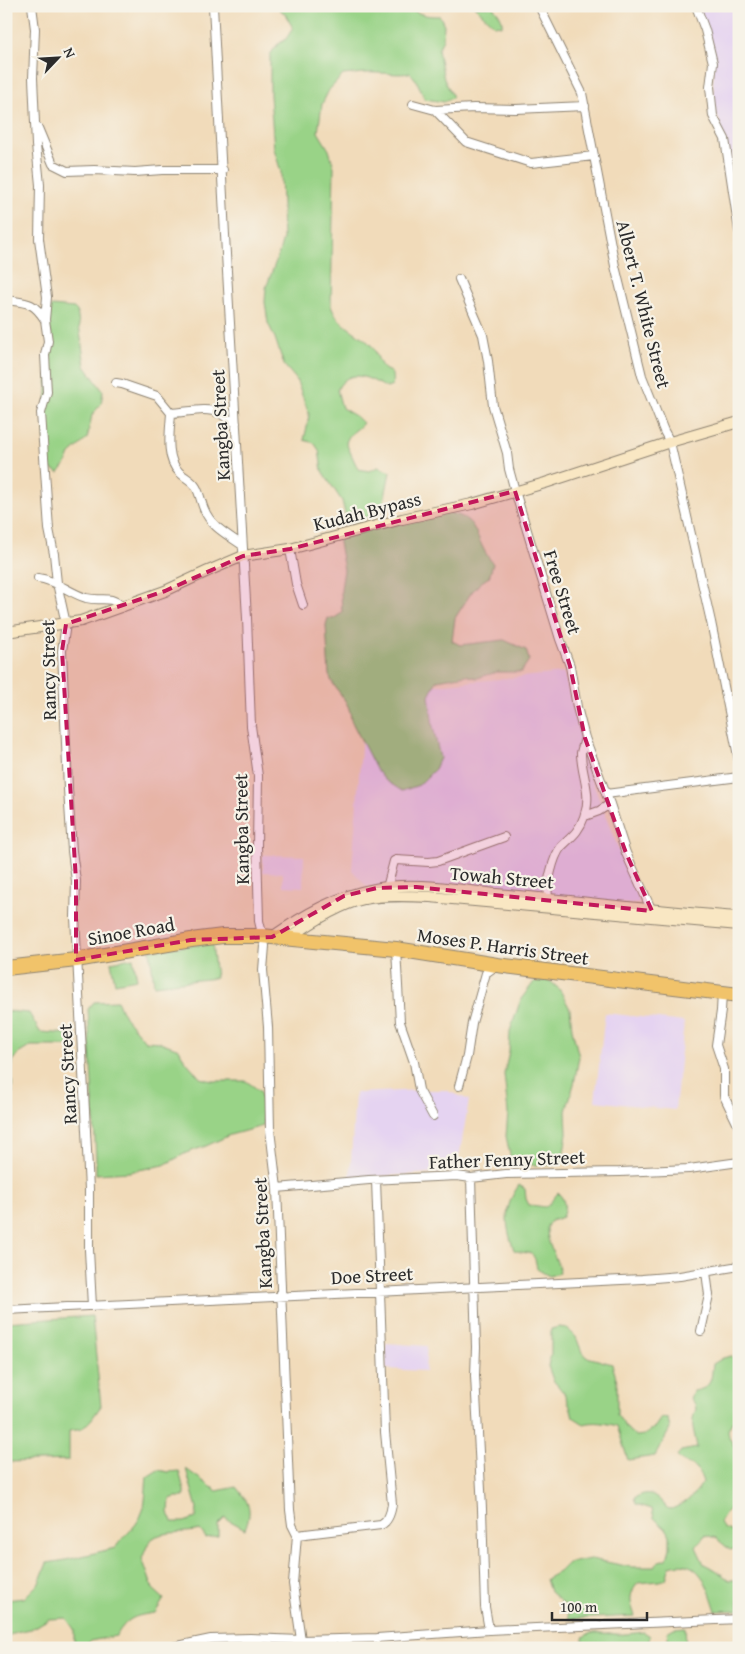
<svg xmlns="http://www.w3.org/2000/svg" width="745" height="1654" font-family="'Gentium Book Plus',serif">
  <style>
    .built { fill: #e5d3f1 }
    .green { fill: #99d387; stroke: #627f59 }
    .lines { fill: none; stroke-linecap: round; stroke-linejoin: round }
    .street-casing { stroke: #8e8372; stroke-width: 10 }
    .secondary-casing { stroke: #8e8372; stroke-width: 12 }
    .highway-casing { stroke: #8e8372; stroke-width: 16 }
    .street { stroke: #fff; stroke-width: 8 }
    .secondary { stroke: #f9e7c3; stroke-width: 10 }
    .highway { stroke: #f1c36a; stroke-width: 14 }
    .marked { fill: #c2185b; fill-opacity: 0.2; stroke: #c2185b; stroke-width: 4; stroke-dasharray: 10 6; stroke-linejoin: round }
    .labels { text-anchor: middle; stroke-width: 4.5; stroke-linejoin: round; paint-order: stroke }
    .street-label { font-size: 19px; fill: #2b2b2b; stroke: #f7f3e8 }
  </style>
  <rect width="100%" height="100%" fill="#f7f3e8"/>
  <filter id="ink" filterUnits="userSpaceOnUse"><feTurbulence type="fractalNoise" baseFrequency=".02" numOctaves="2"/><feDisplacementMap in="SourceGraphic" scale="10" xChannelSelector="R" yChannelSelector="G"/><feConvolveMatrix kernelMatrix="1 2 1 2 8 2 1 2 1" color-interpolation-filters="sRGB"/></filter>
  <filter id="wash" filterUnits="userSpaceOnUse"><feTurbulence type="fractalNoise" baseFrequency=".0096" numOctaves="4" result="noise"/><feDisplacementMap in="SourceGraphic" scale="20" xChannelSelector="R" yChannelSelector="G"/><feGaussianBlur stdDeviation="1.12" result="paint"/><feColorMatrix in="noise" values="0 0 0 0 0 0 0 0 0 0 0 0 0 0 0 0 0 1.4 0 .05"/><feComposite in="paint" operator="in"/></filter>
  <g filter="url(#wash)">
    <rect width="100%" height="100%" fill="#f1dbba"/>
    <!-- built -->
    <path class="built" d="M698 6H739V203L736 187 719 120 715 112 713 83 714 67Z
      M564 673 591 778 640 904 366 886 352 870 363 722 362 692Z
      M263 855 304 856 303 887 283 886V873L263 872Z
      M605 1013 684 1022 675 1110 595 1101Z
      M422 1090H445L469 1100 460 1152 452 1170 434 1173 350 1178 355 1093Z
      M386 1343 427 1346 425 1371 386 1369Z"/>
    <!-- green -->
    <path class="green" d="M276 6H404C409 7 411 9 415 11 423 16 431 16 440 16L444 25 443 39 438 50 444 79 453 97 444 102 425 99C420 90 418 80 410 73 397 75 391 73 379 73 367 72 355 74 343 75L329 90 322 104 318 132 329 150 334 167 331 306C337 325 357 331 370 344 376 350 377 358 381 365 388 376 394 365 392 386L387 388C369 378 349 366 337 390L342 408 357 417 363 423C357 431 349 432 346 443L358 469 369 471 378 467 390 472 382 511C370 514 358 527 346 518L342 501 322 471 319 450 314 443 304 440 308 422 309 414 296 379 284 365 275 338 268 323 265 302 266 288 280 250 283 238 281 172 274 149 270 95V55L277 45 286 39 293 28 285 14Z
      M474 6H492C498 12 503 18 502 26L494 25Z
      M52 306 74 308 77 311 85 366 103 391 101 404 92 415 87 439 70 454 66 464 59 473 49 468 46 457 45 430 48 369 52 340 49 325V309Z
      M446 512C474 518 472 525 483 548 485 553 490 559 493 564L489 577 480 583 471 593 455 618 452 641 460 645 504 640 526 650 529 660 521 672H497L477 678 466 675 437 680 429 696 433 727 440 758 435 769 419 785 402 791 385 780 376 769 351 720C351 700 335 692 329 675L326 625 328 618 333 619 342 613 341 589 344 570 338 537Z
      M212 943 216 978 154 985 150 950Z
      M133 958 137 979 115 983 111 962Z
      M549 980 560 990 570 1009 572 1029 579 1057 574 1084 566 1111 567 1134 562 1164 550 1165H512L506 1136 508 1113 504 1074 509 1052 510 1031 521 999 534 982Z
      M117 1001 125 1017 145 1041 160 1042 179 1049 184 1059 200 1078 212 1081H246L260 1091 263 1107V1126L230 1135 206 1146 186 1153 164 1165 129 1172 96 1174V1158L88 1009 94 1002Z
      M6 1011 29 1013 40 1032 70 1034 71 1046H31L18 1054 12 1061 13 1114 6 1117Z
      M519 1185 525 1189 526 1199 529 1205C553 1207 542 1211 558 1193 565 1199 566 1208 562 1217L551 1221 547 1226C546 1246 557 1255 560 1273L549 1276 537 1269C534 1247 529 1256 514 1250 505 1225 503 1208 519 1185Z
      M92 1316 101 1406 91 1420 82 1429 69 1431V1460L6 1462V1322Z
      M559 1327 567 1328 576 1337 581 1350 587 1357 612 1364 617 1381V1415L629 1431 636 1436 644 1435 654 1428 661 1418 668 1419 670 1429 655 1456 628 1460 617 1426C607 1423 594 1421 584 1424L573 1417 571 1409 564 1393 553 1380 548 1366 551 1354V1329Z
      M731 1356 739 1361V1415L732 1422 728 1430 729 1437 739 1454V1500L726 1512 720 1522 723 1528 733 1532 739 1529V1548L730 1550 716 1538 705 1535 696 1547 704 1564 716 1570 729 1580H739V1610L716 1611C709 1589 700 1556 670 1566L666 1579 659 1581 638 1583C628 1595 630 1602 635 1616L569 1619 566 1606 550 1592 546 1579 559 1572 568 1563 591 1559 631 1567H655L659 1561 667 1559 670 1548V1536L668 1531 654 1518 652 1509 636 1504 634 1498C646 1492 651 1491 662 1502 664 1504 665 1506 667 1508 671 1510 674 1508 678 1506 692 1499 694 1495 703 1482 695 1457 686 1469 677 1456L681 1451 697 1448C695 1432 689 1424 696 1409L695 1404 690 1398 694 1391C712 1388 711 1380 713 1364L723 1358Z
      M186 1469 217 1491 236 1487C249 1503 253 1508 245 1529L225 1518 218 1525V1536L206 1538 200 1530C186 1534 162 1530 152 1539 147 1543 145 1553 142 1558L153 1589 164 1599 155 1613C134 1616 128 1617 116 1636L90 1641 85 1648H78L74 1646V1629L66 1618 49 1619 31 1629 16 1632 6 1637V1600L24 1598 39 1583 47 1563 66 1560 115 1548C121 1539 130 1532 136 1524 147 1509 145 1493 147 1477L158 1470 168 1472 179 1471 184 1490V1497H176L170 1499 169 1512 172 1522H184L196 1518 197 1508Z
      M685 1627C686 1634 685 1640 686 1648H670L667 1632 674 1628Z
      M644 1632 650 1636 649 1641 643 1648H583V1637C592 1630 604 1634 615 1634 624 1635 634 1633 644 1632Z"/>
  </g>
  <g filter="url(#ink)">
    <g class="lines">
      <!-- street casing -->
      <g class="street-casing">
        <path id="street" d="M32 6 35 29 33 78 36 145 40 185 39 239 47 297 45 320 48 341 45 355 47 392 41 413 49 529 54 554 57 583 66 624 62 651 68 789 72 851 76 881 75 917 89 1189V1250L92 1306
          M213 6 226 254 247 618 251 726 258 776 257 846 259 921 265 946 263 970 268 1027 270 1130 277 1188 290 1510 292 1525 297 1535 293 1584 301 1640 299 1648
          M539 6 582 93 615 266 642 376 664 431 670 442 711 622 739 761
          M696 6 705 30 713 63 710 87 713 116 725 139 739 231
          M413 104 435 110 474 108 516 109 585 106
          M435 110 466 142 531 163 594 156
          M38 128 53 164 67 171 94 170 135 172 162 170H223
          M459 279 483 335 488 361 493 406 507 453 509 469 515 491 560 639 570 666 577 707 585 738 610 804 626 853 652 911
          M6 300C27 303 33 301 45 320
          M116 383 122 384 157 396 171 413C185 413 206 406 219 413 226 416 227 420 236 423
          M171 413C170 431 165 458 179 472 185 478 192 480 196 487 200 494 201 502 204 509 211 527 227 534 242 545
          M290 549 296 584 303 605
          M38 578C56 580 69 593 86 598 103 602 108 594 123 607
          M606 794 739 777
          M585 816 599 811 610 804
          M388 884 394 861 396 860 429 862 438 861 504 837
          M548 898C546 886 553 857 561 847 571 837 579 832 584 817 593 794 581 775 581 753 582 748 584 743 585 738
          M396 949 400 1022 414 1062 419 1090 433 1116
          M722 993 721 1011 716 1045 724 1069V1096L739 1127
          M459 1086 467 1056 472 1023 486 973 496 966
          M471 1178 476 1347 475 1376 482 1509 485 1607 489 1630
          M277 1188 369 1180 457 1176 471 1178 506 1174 620 1172 689 1169 739 1162
          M6 1310 642 1279 680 1276 739 1266
          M701 1331 709 1295 706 1272
          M297 1535 381 1525C389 1521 391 1512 392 1504L385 1432 376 1180
          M168 1648 211 1639 250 1638 301 1640 377 1638 489 1630 739 1619"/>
      </g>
      <!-- secondary casing -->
      <g class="secondary-casing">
        <path id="secondary" d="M6 632 81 621 165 591 208 571 243 556 290 549 402 519 472 504 545 483 670 442 739 422
          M272 937C304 915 336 896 375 889 414 881 457 890 496 894 577 901 658 911 739 917
          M288 939C309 924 338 905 364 899 384 895 408 896 430 897L739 925"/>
      </g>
      <!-- highway casing -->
      <g class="highway-casing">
        <path id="highway" d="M6 968 76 960 191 940 223 936H262L396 949 497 965 739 995"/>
      </g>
      <!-- street -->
      <use href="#street" class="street"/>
      <!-- secondary -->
      <use href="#secondary" class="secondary"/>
      <!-- highway -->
      <use href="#highway" class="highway"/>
    </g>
  </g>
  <!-- marked area -->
  <path class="marked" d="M515 491 570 666 585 738 626 853 652 911 416 887 377 888 344 896 272 937 191 940 76 960V881L62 651 66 624 165 591 243 556 290 549Z"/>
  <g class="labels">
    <!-- street labels -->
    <g class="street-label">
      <text transform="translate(644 304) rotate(76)" y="7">Albert T. White Street</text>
      <text transform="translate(220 425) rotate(-93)" y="7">Kangba Street</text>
      <text transform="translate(367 511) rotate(-14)" y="7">Kudah Bypass</text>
      <text transform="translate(563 592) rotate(73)" y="7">Free Street</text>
      <text transform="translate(48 670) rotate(-91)" y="7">Rancy Street</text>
      <text transform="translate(241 829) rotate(-91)" y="7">Kangba Street</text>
      <text transform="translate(502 877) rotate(5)" y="7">Towah Street</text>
      <text transform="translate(131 931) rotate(-10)" y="7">Sinoe Road</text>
      <text transform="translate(503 946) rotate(8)" y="7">Moses P. Harris Street</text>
      <text transform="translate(67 1074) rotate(-93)" y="7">Rancy Street</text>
      <text transform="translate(507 1159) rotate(-2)" y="7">Father Fenny Street</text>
      <text transform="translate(262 1233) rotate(-93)" y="7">Kangba Street</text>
      <text transform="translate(372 1275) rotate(-3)" y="7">Doe Street</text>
    </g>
  </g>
  <!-- margin -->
  <rect width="745" height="1654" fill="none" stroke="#f7f3e8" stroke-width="25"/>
  <!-- north arrow -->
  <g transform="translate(58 58) rotate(65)" stroke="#f7f3e8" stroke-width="4" paint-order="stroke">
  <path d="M0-4L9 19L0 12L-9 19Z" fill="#2b2b2b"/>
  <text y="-8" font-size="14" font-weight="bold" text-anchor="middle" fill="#2b2b2b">N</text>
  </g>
  <!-- scale -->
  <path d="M552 1612v8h95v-8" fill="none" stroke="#2b2b2b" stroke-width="2.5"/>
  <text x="560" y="1612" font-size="15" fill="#2b2b2b" stroke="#f7f3e8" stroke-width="4" paint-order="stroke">100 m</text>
</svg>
